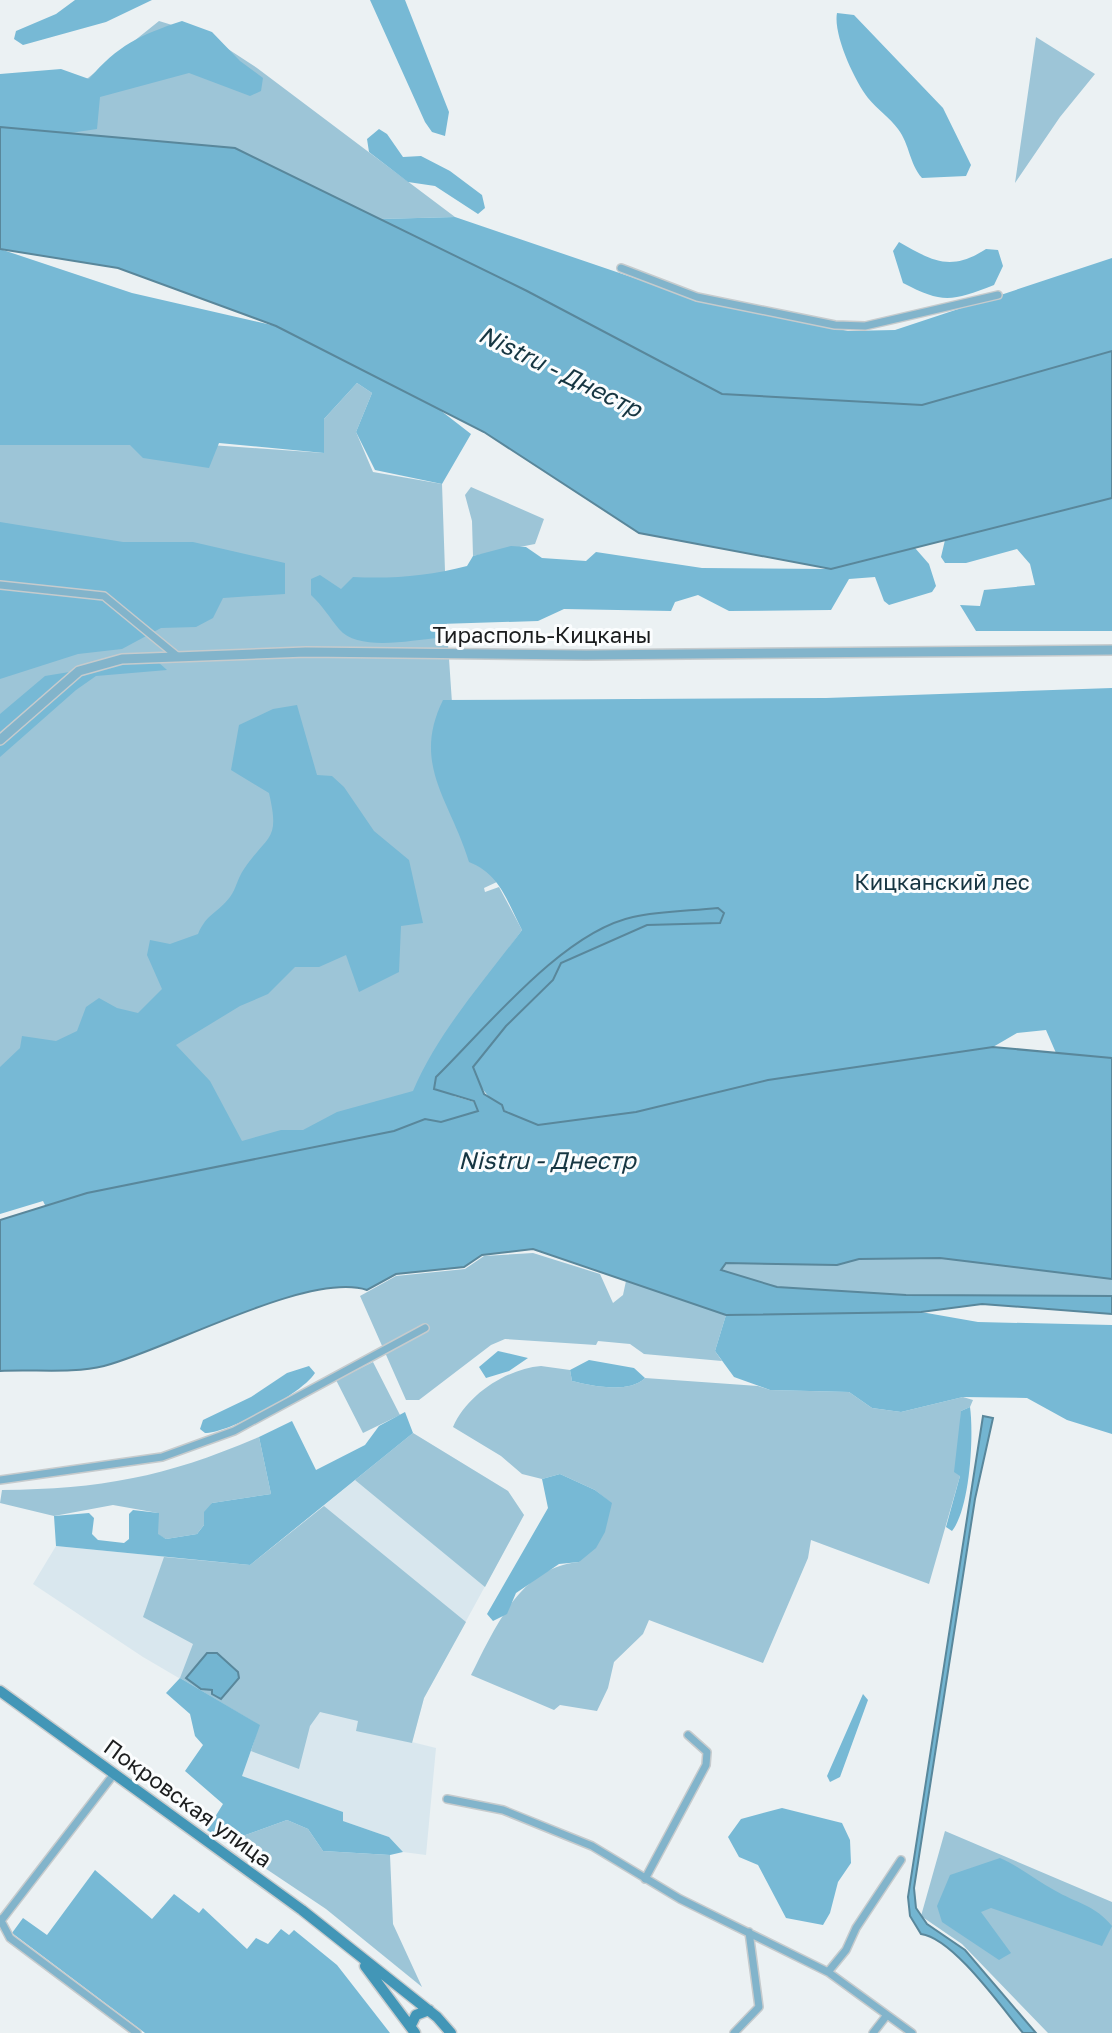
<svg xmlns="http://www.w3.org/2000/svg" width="1112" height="2033" font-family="'Golos Text',sans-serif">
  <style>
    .built { fill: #d9e7ee }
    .green { fill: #9dc5d7 }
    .forest { fill: #77b9d5 }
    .water { fill: #73b5d1; stroke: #59879b; stroke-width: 2 }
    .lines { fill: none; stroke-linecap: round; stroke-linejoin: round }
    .minor-casing { stroke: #c6cbcd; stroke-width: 10 }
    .tertiary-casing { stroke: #c6cbcd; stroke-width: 12 }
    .secondary-casing { stroke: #c6cbcd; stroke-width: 13 }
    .minor { stroke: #82b4cb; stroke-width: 7 }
    .tertiary { stroke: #82b4cb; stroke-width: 9 }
    .secondary { stroke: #4296b7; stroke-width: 10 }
    .labels { text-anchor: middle; stroke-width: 6; stroke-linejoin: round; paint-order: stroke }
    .street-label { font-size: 22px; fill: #1b1d1e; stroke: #fbfdfe }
    .park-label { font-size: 22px; fill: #153441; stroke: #fbfdfe }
    .water-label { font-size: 24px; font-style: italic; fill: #163642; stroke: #fbfdfe }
  </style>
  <rect width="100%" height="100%" fill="#ebf1f3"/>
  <!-- built -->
  <path class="built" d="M413 1433 508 1491 524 1515 424 1698 412 1742 436 1748 426 1855 403 1852 389 1837 343 1821 342 1812 241 1776 259 1725 143 1657 33 1584 56 1546 251 1565Z"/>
  <!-- green -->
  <path class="green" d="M159 21 208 36 257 68 455 217 380 219 235 148 70 133 83 82Z
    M1036 37 1095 74 1060 117 1015 183Z
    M357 383 372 393 356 432 373 472 442 484 447 629 461 836 473 863 487 869 499 881 484 888 485 892 499 887 522 930 509 948 554 960 434 1089 246 1163 0 1106V430L324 453V419Z
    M471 487 544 519 535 544 473 556 472 521 465 495Z
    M533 1253 600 1274 613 1303 623 1295 626 1281 726 1315 715 1351 722 1361 644 1354 630 1344 598 1341 596 1345 505 1339 491 1345 419 1400H406L360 1296 396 1276 465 1269 484 1256Z
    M941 1258 1112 1279V1296L906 1295 777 1287 720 1270 726 1263 837 1265 859 1259Z
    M373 1362 400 1415 363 1433 336 1380Z
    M541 1366 570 1370 572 1381C592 1386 629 1394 645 1378L758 1386 770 1390 849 1392 872 1408 901 1412 963 1397 973 1400 970 1407 961 1411 960 1476 929 1584 811 1540 808 1558 763 1663 649 1620 643 1634 614 1662 608 1688 597 1711 560 1705 554 1710 471 1675C495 1628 520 1567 579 1562L611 1503 595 1490 560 1474 542 1479 522 1474 501 1456 453 1427C467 1395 506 1369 541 1366Z
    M413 1433 508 1491 524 1515 485 1587 355 1480Z
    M259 1437 271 1494 212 1503 204 1525 197 1534 166 1539 158 1535V1513L113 1505 54 1516 0 1503 2 1490C102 1489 166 1477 259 1437Z
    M324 1506 466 1622 424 1698 412 1743 356 1731 358 1721 320 1712 310 1726 299 1769 251 1751 259 1725 180 1678 193 1644 143 1617 164 1557 250 1565Z
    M287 1820 308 1829 323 1851 390 1855 393 1924 422 1987 326 1909 226 1842Z
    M945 1831 1112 1902V2033H1048L962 1944 921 1916Z"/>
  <!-- forest -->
  <path class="forest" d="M75 0H152L106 22 23 45 14 39 16 31 56 14Z
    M370 0H405L449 112 445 136 432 132 425 122Z
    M837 13 854 15 943 108 971 165 966 176 922 178C909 163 910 145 898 129 890 118 877 109 868 98 854 80 833 34 837 13Z
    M182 21 212 32 240 61 263 78 261 91 250 96 189 73 100 97 97 129 70 133 0 127V74L61 69 89 79C118 45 140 35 182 21Z
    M379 129 387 134 403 157 421 156 450 171 482 195 485 208 478 214 435 186 408 182 369 152 367 139Z
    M455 217 690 297 848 331 895 330 1112 258V351L922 405 722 394 380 219Z
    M899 242C932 261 951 272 986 249L998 250 1003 266 994 285C952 301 943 304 903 283L893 251Z
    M0 249 132 293 276 326 440 410 471 434 442 484 375 470 356 432 372 393 357 383 324 419V453L219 443 209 468 143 458 130 445H0Z
    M1112 498V631H976L960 605 980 606 984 590 1035 585 1030 564 1017 549 966 563H945L941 557 945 540Z
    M0 522 123 542H193L285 563V594L223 598 213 618 196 627 161 628 122 649 78 654 0 679Z
    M511 546 526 547 542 558 586 561 596 552 702 568 831 569 915 548 929 564 936 586 932 592 889 605 884 601 875 577 849 579 831 610 729 611 698 595 675 602 671 611 564 609 538 621 440 624 438 638C411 640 358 652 339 629 329 617 323 606 311 595V579L320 575 341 589 353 577C392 579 429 576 467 566L473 556Z
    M158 662 167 670 96 676 76 690 0 757V714L45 676 124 663Z
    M1112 688V1058L1056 1053 1046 1030 1017 1033 993 1047 768 1080 636 1112 538 1125C511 1120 478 1095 473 1067L506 1026 553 980 561 964 436 1077 454 1096 474 1102 478 1111 441 1122 425 1119 394 1131 87 1193 46 1207 43 1201 0 1214V1067L20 1048 22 1036 56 1041 77 1031 86 1007 99 998 117 1008 138 1013 162 989 147 955 150 940 170 944 198 934C207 913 218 913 230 897 236 889 238 877 244 869 269 833 280 841 269 793L231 770 239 725 273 709 297 705 317 775 332 776 344 787 374 831 409 860 423 923 401 926 399 972 359 992 346 955 319 967H295L268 994 240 1006 176 1045 210 1081 242 1141 281 1130H303L337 1112 413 1091C438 1032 484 981 522 930 507 901 500 874 469 862 451 801 411 765 443 700L826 698Z
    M921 1312 978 1322 1112 1325V1434L1067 1420 1027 1398 963 1397 901 1412 872 1408 849 1392 770 1390 734 1377 715 1351 726 1315Z
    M498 1351 528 1358 509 1371 486 1378 479 1367Z
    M589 1360 634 1368 645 1378C629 1394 592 1386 572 1381L570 1370Z
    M309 1366 315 1373C302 1394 228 1433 205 1433L200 1429 203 1420 251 1397 287 1373Z
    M970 1407C974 1435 970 1509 952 1531L946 1527 960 1476 954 1472 961 1411Z
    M405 1412 413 1433 250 1565 56 1546 54 1516 89 1513 94 1518 92 1534 98 1540 124 1543 129 1539V1514L133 1510 159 1513 158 1534 166 1539 197 1534 204 1525V1512L212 1503 271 1494 259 1437 292 1421 316 1470 365 1445 379 1426Z
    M560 1474 595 1490 612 1503 605 1532 596 1548 579 1562 559 1564 516 1593 507 1614 493 1621 487 1614 548 1508 542 1479Z
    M180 1678 260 1725 242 1776 343 1812V1821L389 1837 403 1852 390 1855 323 1851 308 1829 287 1820 226 1842 207 1830 223 1804 185 1771 203 1745 195 1736 190 1714 166 1693Z
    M863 1694 868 1700 840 1777 830 1782 827 1776Z
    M782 1808 842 1823 850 1840 851 1863 838 1882 830 1913 823 1925 786 1918 758 1865 739 1857 728 1837 741 1819Z
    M1000 1858C1021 1867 1035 1880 1054 1890 1076 1903 1095 1905 1112 1926L1102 1946 991 1908 981 1912 1011 1953 999 1960 942 1922 937 1906 950 1875Z
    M95 1870 152 1919 174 1894 199 1913 203 1908 247 1949 256 1938 268 1944 281 1929 289 1935 294 1930 337 1965 390 2033H145L12 1933 23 1918 47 1935Z"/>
  <!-- water -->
  <path class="water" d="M0 127 235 148 527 291 722 394 922 405 1112 351V498L831 569 639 533 484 432 276 326 118 268 0 249Z
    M718 908 724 913 720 923 647 925 561 963 553 980 506 1026 473 1067 484 1094 502 1105 504 1111 538 1125 636 1112 768 1080 993 1047 1112 1058V1279L940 1258 859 1259 837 1265 726 1263 721 1270 777 1287 906 1295 1112 1296V1314L982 1304 921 1312 726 1315 533 1249 482 1255 464 1267 396 1274 367 1290C308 1271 167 1350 104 1366 73 1374 33 1369 0 1371V1220L87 1193 394 1131 425 1119 441 1122 478 1111 474 1101 434 1089 436 1077C487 1027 563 932 633 917 661 911 690 911 718 908Z
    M983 1416 993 1418 975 1499 914 1888 916 1908 927 1924 965 1950 1036 2033H1023C1002 2008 953 1938 921 1934L910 1916 908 1897Z
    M207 1653H217L238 1672 239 1678 221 1699 212 1694V1690L201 1689 186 1678Z"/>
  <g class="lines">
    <!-- minor casing -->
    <g class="minor-casing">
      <path id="minor" d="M621 268 697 297 835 325 865 326 998 295
        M0 585 104 596 177 656
        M0 1480 162 1457 234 1431 425 1328
        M447 1799 503 1810 592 1846 680 1899 828 1972 912 2033
        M645 1879 706 1765 707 1752 688 1735
        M0 1919 10 1938 137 2033
        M0 1922 114 1774
        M828 1972 846 1950 856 1928 901 1860
        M734 2033 759 2007 749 1932
        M873 2033 887 2015"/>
    </g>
    <!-- tertiary casing -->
    <g class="tertiary-casing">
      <path id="tertiary" d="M0 740 79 671 122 659 306 652 586 655 1112 650"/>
    </g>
    <!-- secondary casing -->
    <g class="secondary-casing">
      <path id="secondary" d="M0 1691 302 1910 437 2017 451 2033
        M365 1966 415 2033
        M411 2025 416 2015 429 2010"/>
    </g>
    <!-- minor -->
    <use href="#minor" class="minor"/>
    <!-- tertiary -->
    <use href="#tertiary" class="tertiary"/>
    <!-- secondary -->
    <use href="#secondary" class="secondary"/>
  </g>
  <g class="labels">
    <!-- street labels -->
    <g class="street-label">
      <text x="542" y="643">Тирасполь-Кицканы</text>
      <text transform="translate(188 1803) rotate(36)" y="8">Покровская улица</text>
    </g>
    <!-- park labels -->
    <g class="park-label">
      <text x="942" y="890">Кицканский лес</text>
    </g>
    <!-- water labels -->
    <g class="water-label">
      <text transform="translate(560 372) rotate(26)" y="8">Nistru - Днестр</text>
      <text x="547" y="1169">Nistru - Днестр</text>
    </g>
  </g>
</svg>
